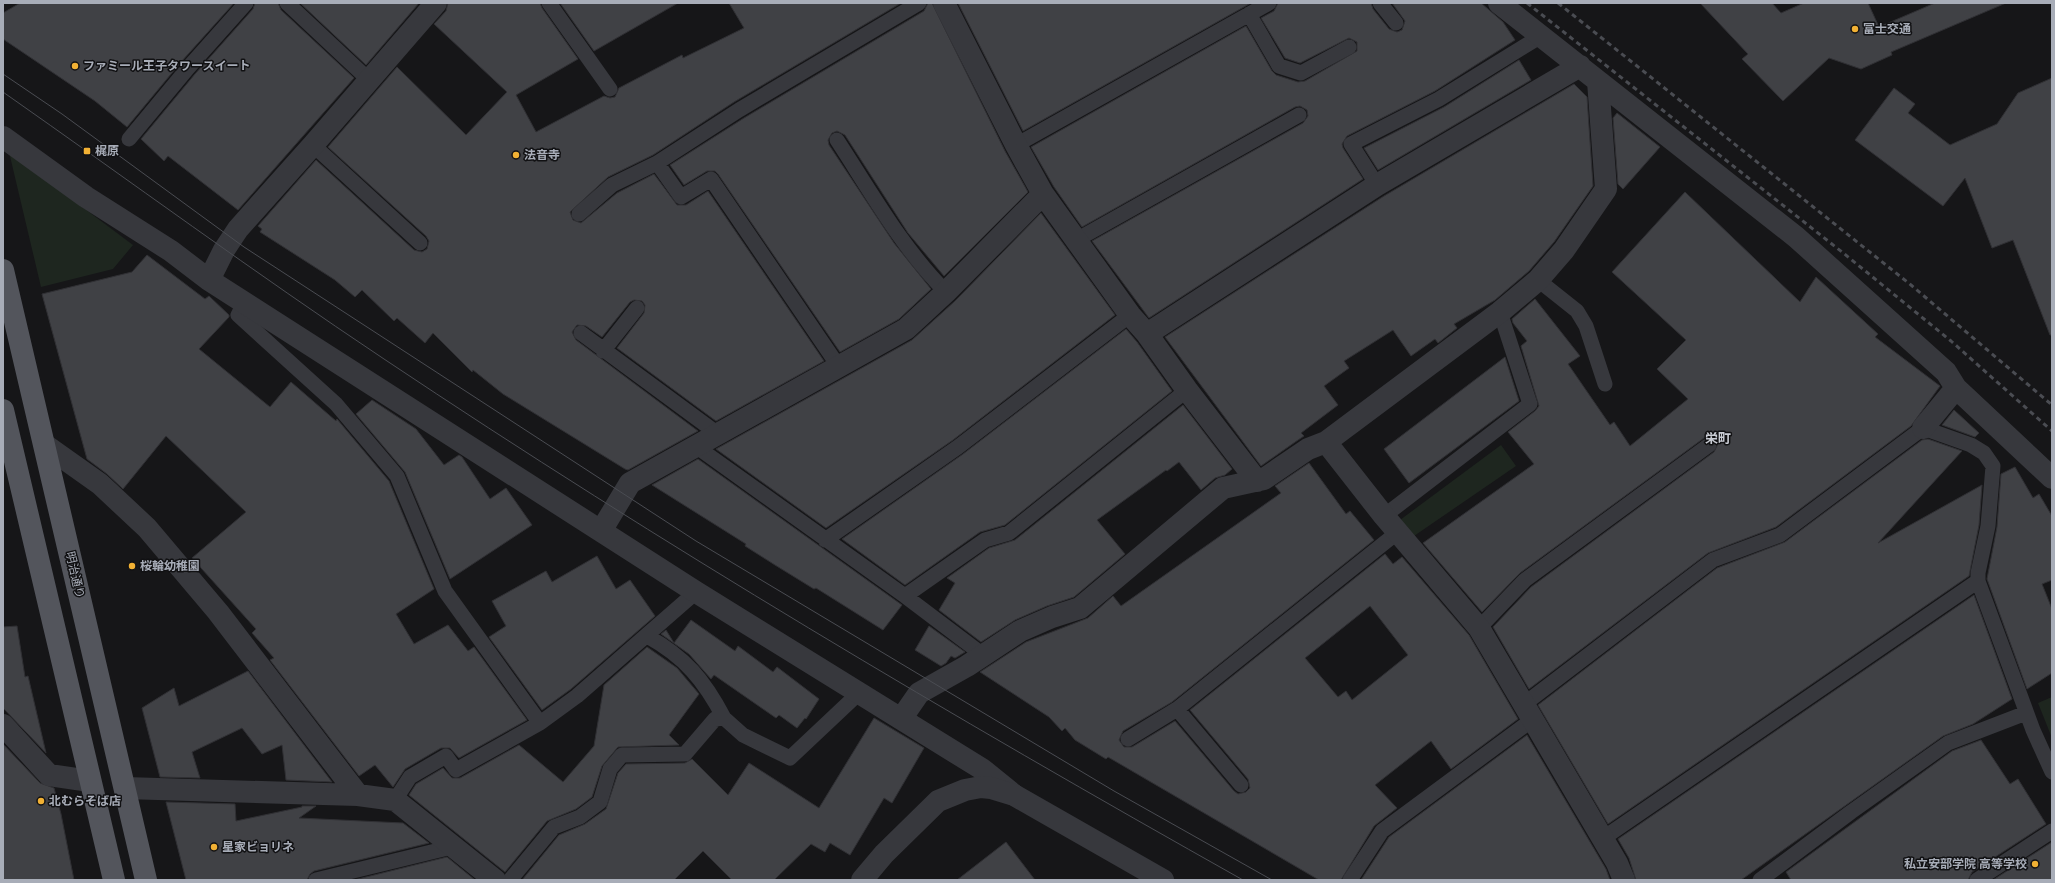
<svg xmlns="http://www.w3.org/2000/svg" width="2055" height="883" font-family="'Open Sans','Noto Sans JP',sans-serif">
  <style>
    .green { fill: #1e261f }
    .building { fill: #404145; stroke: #303034; fill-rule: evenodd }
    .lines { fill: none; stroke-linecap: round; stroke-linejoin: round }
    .service { stroke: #37383d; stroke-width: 15 }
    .minor { stroke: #37383d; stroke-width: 22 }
    .tertiary { stroke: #37383d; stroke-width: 22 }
    .primary { stroke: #53555c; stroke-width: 22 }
    .tram { stroke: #4a4c52; stroke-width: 1 }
    .rail { stroke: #4a4c52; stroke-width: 3; stroke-dasharray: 5 4; stroke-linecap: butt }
    .poi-dot { fill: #f2b134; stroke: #111113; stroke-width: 1.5 }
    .labels { text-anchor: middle; stroke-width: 3; stroke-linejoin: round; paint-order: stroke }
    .poi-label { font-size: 12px; font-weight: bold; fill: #a8adb8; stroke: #111113; text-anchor: start }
    .street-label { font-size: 12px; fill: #a8adb8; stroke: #111113 }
    .neighbourhood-label { font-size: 13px; font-weight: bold; fill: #c9ccd4; stroke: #111113 }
  </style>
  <rect width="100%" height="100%" fill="#161618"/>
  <!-- green -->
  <path class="green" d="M9 152 133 245 113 269 41 287Z
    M1501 445 1516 466 1414 536 1400 520Z
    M2052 697V738L2038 703Z"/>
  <!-- building -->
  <path class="building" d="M20 3H234L181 62 127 127 95 101 3 39V13Z
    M255 3H278L281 10 354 78 238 210 168 156 164 161 141 139 195 74 253 9Z
    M300 3H419L366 65Z
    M448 3H540L542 8 578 59 516 95 536 132 604 96 610 98 615 97 619 88 682 55 683 58 744 28 729 3H901L734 102 653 155 608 177 570 212 573 220 581 223 617 193 654 174 677 205H686L708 191 824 361 716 421 617 348 644 313 645 305 642 301 634 300 630 302 602 337 586 326 577 325 572 332 576 340 698 431 628 470 625 469 503 394 473 370 472 372 433 333 425 343 397 318 394 321 362 290 355 297 335 280 260 232 262 229 258 226 316 160 414 250 422 252 427 249 429 241 426 236 328 147 397 67 466 135 507 92 434 24 446 11Z
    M560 3H678L594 51Z
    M928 3H932L1005 151 1028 192 944 276 908 233 845 135 837 131 832 133 828 140 829 145 894 243 931 289 899 319 840 352 718 174 715 171H707L684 185 670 165 744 118 924 11Z
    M958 3H1251L1023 131Z
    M1278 3H1371L1373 9 1389 29 1397 32 1402 30 1405 21 1392 3H1481L1503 22 1515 40 1435 91 1347 136 1342 144 1343 148 1363 179 1149 318 1092 241 1303 123 1308 116 1307 110 1300 106 1295 107 1082 227 1054 187 1031 147 1246 26 1272 71 1276 75 1298 82 1305 81 1357 51V42L1349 38 1300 63 1285 58 1261 18 1274 11Z
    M1700 3H1772L1781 13 1804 3H1868L1879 27 1935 3H2006L1891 52 1892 55 1861 69 1829 58 1783 101 1742 59 1748 54Z
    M1519 60 1531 80 1378 170 1364 148 1444 107Z
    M2052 78V335H2050L2013 240 1992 248 1965 178 1943 206 1855 140 1894 88 1915 104 1908 113 1950 145 1997 124 2018 93Z
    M1574 84 1587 97 1593 186 1554 242 1529 271 1495 300 1454 324 1457 328 1438 343 1435 339 1411 356 1393 330 1344 361 1349 368 1324 386 1338 405 1301 433 1304 436 1298 440 1261 466 1165 337 1384 196Z
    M1617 113 1660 147 1623 189 1618 184 1613 118Z
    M1685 192 1800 302 1816 277 1878 334 1875 337 1940 386 1911 426 1776 527 1708 553 1529 689 1493 627 1531 587 1714 452 1718 444 1716 439 1708 436 1704 438 1520 573 1482 612 1423 543 1534 464 1508 432 1535 411 1539 406 1521 346 1527 341 1513 323 1512 319 1535 299 1580 356 1568 364 1610 425 1614 422 1630 446 1688 399 1657 369 1686 340 1612 272Z
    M1041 213 1115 315 953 440 826 528 716 449 912 340 955 301Z
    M147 255 205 299 209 296 229 315V317L199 349 270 407 291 382 336 421 337 419 389 481 434 589 396 614 414 644 448 625 468 651 474 647 527 720 459 758 450 748H441L405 769 393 787 375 765 359 776 270 660 274 658 252 633 256 629 192 558 246 512 166 436 123 489 107 474 87 459 42 294 132 272Z
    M1126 329 1137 342 1172 391 1005 525 980 532 905 585 842 539 963 454Z
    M1505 357 1519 401 1409 483 1384 449Z
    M372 400 416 429 444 465 459 455 462 457 490 499 506 488 532 525 450 579 405 472 356 414Z
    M1183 405 1232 469 1225 475 1215 478 1201 490 1179 462 1167 471 1166 470 1097 520 1125 554 1074 597 1047 606 1015 620 981 642 939 610 955 583 947 578 989 548 1015 540Z
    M1954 410 1979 433 1975 437 1942 425Z
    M1928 439 1962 451 1878 543 1982 485 1979 525 1969 576 1608 824 1538 705 1717 568 1785 542 1922 440Z
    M698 459 902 605 883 630 816 588 814 589 775 565 745 546 746 544 652 485Z
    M1309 463 1346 514 1350 511 1374 540 1172 702 1123 731 1119 740 1124 747H1132L1175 721 1234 791 1238 794 1246 792 1250 788 1248 779 1190 710 1385 554 1393 564 1402 557 1469 635 1518 719 1451 769 1431 741 1375 785 1397 808 1374 826 1341 880H1319L1108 757 1106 759 1075 740 1065 728 1062 731 1049 717 980 672 1026 642 1088 618 1113 596 1121 606 1281 493 1275 486ZM1370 606 1408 655 1352 700 1346 691 1338 697 1305 658Z
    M2015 467 2033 498 2039 494 2052 516V580L2042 584 2052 609V673L2027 689 1987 579 1997 527 2001 474Z
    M597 556 616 589 630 580 655 616 571 689 542 710 489 637 506 626 492 601 546 571 552 582Z
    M1974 595 2012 699 1973 724 1943 736 1741 880H1636L1629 858 1618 839Z
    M691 620 735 651 738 646 773 672 777 667 819 699 806 719 805 718 797 728 779 715 776 718 714 675 711 679 689 654 661 634 666 630 674 643Z
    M17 626 25 677 28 676 46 753 3 708V627Z
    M929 626 965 652 955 658 951 656 946 663 941 666 915 650Z
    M647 647 677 668 699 694 669 735 679 745 618 747 602 766 592 797 576 809 547 821 505 872 409 795 416 784 443 768 452 778H460L519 745 563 782 594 746 604 685Z
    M248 671 332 782 286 780 282 745 262 754 242 728 192 752 200 778 160 777 142 708 174 688 179 706Z
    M874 718 924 748 892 803 884 798 850 855 830 843 825 852 811 844 774 880H732L703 851 674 880H522L559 835 585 824 606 809 618 773 626 764 685 763 692 759 728 795 749 763 819 808Z
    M1527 735 1606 869 1610 880H1361L1389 837Z
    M1981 740 2010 784 2018 779 2046 824 1972 872 1968 880H1791L1786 872 1952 751Z
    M3 744 40 783 54 788 61 814 74 880H3Z
    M166 802 235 804 236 821 302 807V806H316L299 818 403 823 429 843 314 871 310 874 307 880H186Z
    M1006 842 1035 880H957Z
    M2052 842V880H1993Z
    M447 857 475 880H354Z"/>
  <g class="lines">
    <!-- service -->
    <path class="service" d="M287 3 369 80
      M549 3 610 89
      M1380 3 1396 23
      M1249 14 1279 66 1301 73 1349 47
      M129 139 188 68 246 3
      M837 140C871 192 902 248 946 292
      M313 145 420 243
      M1016 145 1269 3
      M657 163 681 197 711 179 839 367
      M1377 185 1351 144 1439 99 1541 36
      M579 214 612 185 657 163 739 110 919 3
      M1078 239 1299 115
      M1538 280 1577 311 1586 326 1605 384
      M244 303 238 315 336 404 397 476 445 591 540 723
      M581 333 718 434
      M603 351 637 308
      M697 447 905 596 983 655
      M1384 516 1530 404 1500 312
      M825 540 958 447 1130 315
      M905 596 985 540 1009 533 1187 390
      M1479 628 1525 580 1709 445
      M647 636C685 657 704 680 724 718
      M1523 705 1713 560 1780 535 1923 428 1971 445 1984 453 1993 466 1988 526 1978 573V581L2033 730 2052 772
      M1177 709 1241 785
      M1128 739 1177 709 1398 532
      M395 800 410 777 446 756 456 770 540 723 577 696 696 592
      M1602 839 1978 581
      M316 880 456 846
      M510 880 554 827 580 817 600 802 610 769 622 755 685 754 715 719 724 718 743 735 790 758 859 693
      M1350 880 1382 831 1532 720
      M1760 880 1851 812 1948 743 2026 713
      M1977 880 2052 831"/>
    <!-- minor -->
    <path class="minor" d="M944 3 1016 145 1043 194 1130 315 1147 334 1187 390 1257 481
      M1499 3 1796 237 1946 372 1956 388 2052 478
      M3 137 86 197 171 251 209 280 696 592 982 769 1014 795
      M209 280 224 250 238 229 313 145 436 3
      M1147 334 1377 185 1580 66
      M1923 428 1956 388
      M1326 442 1384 516 1479 628 1617 863 1624 880
      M45 445 100 484 147 528 218 612 358 795
      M601 531 630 483 906 329 946 292 1043 194
      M901 719 919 693 967 666 1020 631 1052 617 1080 608 1223 488 1264 479 1308 449 1326 442 1500 312 1538 280 1564 250 1606 189 1598 81
      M3 725 49 775 90 781
      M125 788 358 795 395 800 495 880"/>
    <!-- tertiary -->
    <path class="tertiary" d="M862 880 884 854 938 801 965 790 981 787 991 788 1014 795 1163 880"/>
    <!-- primary -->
    <path class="primary" d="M3 270 146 880
      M3 410 114 880"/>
    <!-- tram -->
    <path class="tram" d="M3 74 62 114 244 247 696 541 1114 791 1272 880
      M3 92C130 181 255 273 384 359 662 545 951 716 1243 880"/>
    <!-- rail -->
    <path class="rail" d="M1527 3 1842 252 1951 341 2052 431
      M1558 3 1911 285 2052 405"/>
  </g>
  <!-- markers -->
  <g class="poi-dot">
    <circle cx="1855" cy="29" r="4"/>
    <circle cx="75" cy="66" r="4"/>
    <rect x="83" y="147" width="8" height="8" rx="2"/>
    <circle cx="516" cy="155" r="4"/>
    <circle cx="132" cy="566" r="4"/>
    <circle cx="41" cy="801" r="4"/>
    <circle cx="214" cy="847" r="4"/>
    <circle cx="2035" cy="864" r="4"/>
  </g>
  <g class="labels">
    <!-- poi labels -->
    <g class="poi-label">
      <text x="1863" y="33">富士交通</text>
      <text x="83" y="70">ファミール王子タワースイート</text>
      <text x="95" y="155">梶原</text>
      <text x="524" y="159">法音寺</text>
      <text x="140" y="570">桜輪幼稚園</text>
      <text x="49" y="805">北むらそば店</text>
      <text x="222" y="851">星家ビョリネ</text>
      <text x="2027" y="868" text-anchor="end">私立安部学院 高等学校</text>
    </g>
    <!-- street labels -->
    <g class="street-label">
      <text transform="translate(75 575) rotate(77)" y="4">明治通り</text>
    </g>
    <!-- neighbourhood labels -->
    <g class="neighbourhood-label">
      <text x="1718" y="443">栄町</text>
    </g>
  </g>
  <!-- border -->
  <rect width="2055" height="883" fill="none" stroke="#a8adb8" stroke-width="8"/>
</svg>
